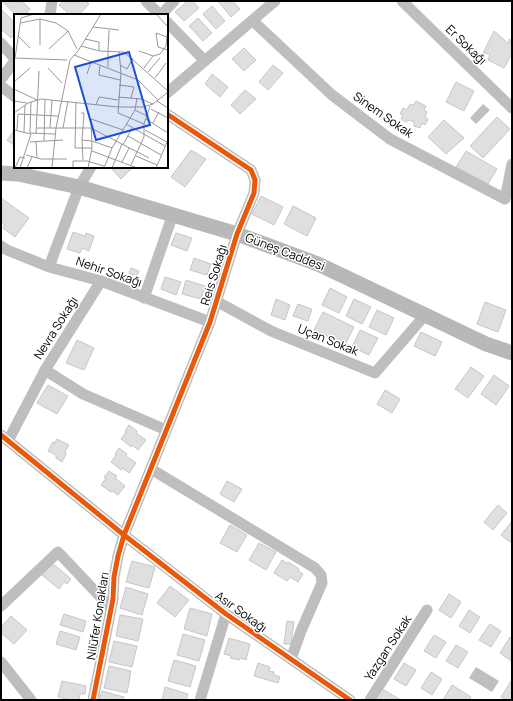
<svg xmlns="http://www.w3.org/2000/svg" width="513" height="701" font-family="Manrope,sans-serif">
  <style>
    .water { fill: #bfbfbf }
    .building { fill: #dfdfdf; stroke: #c7c7c7 }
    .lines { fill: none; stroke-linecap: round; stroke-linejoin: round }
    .minor { stroke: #bebebe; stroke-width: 11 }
    .secondary { stroke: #b8b8b8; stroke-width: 15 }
    .cycleway-casing { stroke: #fff; stroke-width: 8 }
    .cycleway { stroke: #e8590c; stroke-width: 5 }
    .labels { text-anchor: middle; stroke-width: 3; stroke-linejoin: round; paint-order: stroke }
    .street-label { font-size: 12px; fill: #000; stroke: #fff }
    .inset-road { fill: none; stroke: #999; stroke-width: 1 }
    .view { fill: #1d4ed8; fill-opacity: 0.15; stroke: #1d4ed8; stroke-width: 2 }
    .inset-edge { fill: none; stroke: #000; stroke-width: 2 }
  </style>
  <rect width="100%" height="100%" fill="#fff"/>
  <!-- water -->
  <path class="water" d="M483 104 490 110 476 124 470 118Z
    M476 667 499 681 492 692 469 678Z"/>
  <!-- building -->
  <path class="building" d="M2 1H22L30 9 25 15H16Z
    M63 1H86L89 4 79 15H70L59 5Z
    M188 1H193L199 8 184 21 175 12Z
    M218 1H233L240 9 231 17Z
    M212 6 225 21 216 29 203 14Z
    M1 9 15 23V33L11 38 1 29Z
    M198 18 212 33 203 41 189 26Z
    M494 31 509 44V39L512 41V54L504 68 488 60 490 54 483 53Z
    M244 48 256 60 244 71 232 59Z
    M273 65 283 73 268 90 259 82Z
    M212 74 228 87 220 97 205 84Z
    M456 82 474 91 464 111 446 102Z
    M245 90 256 99 240 114 231 105Z
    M416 101 426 106 424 110 427 112 425 117 428 119 425 125 422 123 420 128 414 126V122L409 120 406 122 401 119 403 115 400 114 403 108 407 110 410 104 414 105Z
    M497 117 510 129 483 158 470 146Z
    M444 120 464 138 446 154 428 137Z
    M15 129V146L7 140Z
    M191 150 206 159 185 187 171 177Z
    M466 151 497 169 488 184 456 167Z
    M110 167H133L121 179Z
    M261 196 283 207 274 225 252 214Z
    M1 198 29 218 15 237 3 228 5 225 1 223Z
    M293 206 316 218 307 236 284 224Z
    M73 232 85 236 86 233 94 236 89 251 82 248 80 253 67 249Z
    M176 233 192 238 187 251 171 245Z
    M194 258 211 264 207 275 190 270Z
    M131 268 139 271 137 276 129 273Z
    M165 277 181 282 176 295 161 289Z
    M186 280 205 286 201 299 182 294Z
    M330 288 347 297 339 313 322 305Z
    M276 299 290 305 285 320 271 315Z
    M354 299 371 307 362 324 346 316Z
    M485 302 506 310 498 332 477 324Z
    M298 304 312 309 308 321 293 316Z
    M377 310 394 318 386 335 369 327Z
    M323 312 354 327 345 345 314 330Z
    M360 330 378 338 369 355 352 347Z
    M421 332 442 342 435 356 414 346Z
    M77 340 94 348 84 370 66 363Z
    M471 367 484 376 468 398 455 389Z
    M494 375 509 386 496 405 481 394Z
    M48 385 68 396 57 414 37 403Z
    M385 390 400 399 392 413 377 404Z
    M129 425 137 431 136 433 146 440 138 450 132 445 131 447 121 439 126 432 125 431Z
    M57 439 69 445 65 451 66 454 62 462 56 458V455L48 451 53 442 55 443Z
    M119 448 127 454 126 456 136 463 129 473 122 468 121 470 111 462 116 455 115 454Z
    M109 471 117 476 115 478 125 486 118 495 112 491 111 492 101 485 106 478 104 477Z
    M227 481 242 489 234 502 220 494Z
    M498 505 507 513 493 530 484 522Z
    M512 521V539L510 542 501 535Z
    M230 525 247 535 237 552 220 543Z
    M259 543 276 552 266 570 249 560Z
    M282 560 288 564V562L299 569 298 571 303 574 298 582 290 577 287 581 274 573Z
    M132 561 155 567 149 588 126 582Z
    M52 563 71 579 67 584 64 582 59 589 42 575Z
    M170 586 189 600 175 617 157 603Z
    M126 587 148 594 142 615 120 608Z
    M449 594 461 602 451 618 439 610Z
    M190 608 212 614 207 636 184 629Z
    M469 610 480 617 470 633 459 626Z
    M64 614 86 621 83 632 60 625Z
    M120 615 143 619 138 641 116 636Z
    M11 616 27 630 14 644 1 633V627Z
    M287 621 294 622 291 644H284Z
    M490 624 501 631 491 647 479 640Z
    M60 631 80 637 76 650 56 644Z
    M183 634 205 640 199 661 177 655Z
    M434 635 446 642 436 658 424 651Z
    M510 637 512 639 511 661 500 653Z
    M229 638 250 644 246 660 240 658 239 660 230 658 231 656 224 654Z
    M114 641 137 646 132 667 109 662Z
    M456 645 468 652 458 668 446 661Z
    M174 660 196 666 190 687 168 681Z
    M258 663 270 667 269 671 274 672 273 674 280 677 278 683 254 676Z
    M404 663 416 670 406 686 394 679Z
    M109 666 131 671 127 693 104 688Z
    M431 672 442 679 432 695 421 688Z
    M62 681 86 686 85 694H80L79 700H70L58 697Z
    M511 681 512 700H507L501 697Z
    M452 685 471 697 469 700H443Z
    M165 687 188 694 186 700H162Z
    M384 690 401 700H378Z
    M102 691 124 697 123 700H99Z"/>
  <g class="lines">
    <!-- minor -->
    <path class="minor" d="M146 1 160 15
      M402 1 512 108
      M50 15 52 1
      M161 15 174 1
      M253 21 332 95 390 139 505 199 512 164
      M167 22 205 61
      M1 43 15 59
      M1 79 15 61
      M1 86 15 97
      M167 93 275 1
      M1 246 7 250 49 267 101 281 210 322
      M49 267 79 187 91 167
      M101 281 45 370 83 394 166 430
      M144 298 173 214
      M216 301 271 331 375 373 426 314
      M1 435 124 535 226 614 350 700
      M8 441 45 370
      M151 469 315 568 321 575 322 583 301 631 291 659
      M1 606 58 552 111 608
      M1 662 31 700
      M93 700 113 599 114 577 118 556 124 535 210 322 237 234 254 193 255 180 251 170 167 114
      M200 700 226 614
      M370 700 427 610"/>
    <!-- secondary -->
    <path class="secondary" d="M1 173 18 174 79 187 237 234 318 264 486 344 512 353"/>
    <!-- cycleway casing -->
    <g class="cycleway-casing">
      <path id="cycleway" d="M1 435 124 535 226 614 350 700
        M93 700 113 599 114 577 118 556 124 535 210 322 237 234 254 193 255 180 251 170 167 114"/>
    </g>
    <!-- cycleway -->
    <use href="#cycleway" class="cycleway"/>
  </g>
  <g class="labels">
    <!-- street labels -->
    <g class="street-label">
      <text transform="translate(466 45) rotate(44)" y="4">Er Sokağı</text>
      <text transform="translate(383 115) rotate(35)" y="4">Sinem Sokak</text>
      <text transform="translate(285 252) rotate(21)" y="4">Güneş Caddesi</text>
      <text transform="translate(109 272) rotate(19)" y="4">Nehir Sokağı</text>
      <text transform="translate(214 275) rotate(-73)" y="4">Reis Sokağı</text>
      <text transform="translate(56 328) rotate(-58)" y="4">Nevra Sokağı</text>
      <text transform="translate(328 340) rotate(22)" y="4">Uçan Sokak</text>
      <text transform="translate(241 612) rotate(36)" y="4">Asır Sokağı</text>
      <text transform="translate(98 616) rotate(-81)" y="4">Nilüfer Konakları</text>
      <text transform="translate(388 648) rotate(-57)" y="4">Yazgan Sokak</text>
    </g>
  </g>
  <!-- overview -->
  <g transform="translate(14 14)">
    <rect width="154" height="154" fill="#fff"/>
    <path class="inset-road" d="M142 0 154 13M6 9 26 5 42 9 54 17 63 35M79 13 105 16M4 22 16 34M153 23 142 19 144 33 154 36M71 25 85 28V37M26 31V5M67 32 85 37 110 38 154 77M35 35 54 17M94 37 95 16M105 37 107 59 104 99 130 110M125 37 139 42 146 40 152 32 154 13M60 41 124 66 144 86M0 44 53 46M1 44 7 4 20 0M86 51 85 61 106 66M106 51 113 55 119 44M94 53V37M34 54 48 69M130 54 139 42M134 58 146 44M73 60 77 48M141 64 152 49M0 68 16 54M105 71 120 73 117 84M0 75 23 86M104 83 127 85 139 90M0 87 13 89M143 87 154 94M17 88 16 119 41 120M62 88 61 134H78M82 91 85 83 104 86M137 95 154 104M121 96 133 102M0 99 14 89 27 85 104 93H129L139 90 154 78M67 99H70L68 126 78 127 98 134M4 100 44 102M132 105 154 119M139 109 145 98M112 110 151 132M23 114H77L135 144M36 114 38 86M49 114 54 87M0 116 17 120 6 154M3 116 4 100M131 116 153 128M10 118 11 91M22 120 25 57M114 122 147 141M68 126 69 146M22 127 23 144M30 127 31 85M16 128 49 126M109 131 118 114M78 137 123 154M12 141 27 145H53M122 142 143 151M108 148 115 134M117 151 130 123V110L136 92M1 154 6 143 11 144M13 154 18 143M38 154 42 114 56 46 64 37 87 0M59 154V147H73L90 152M74 154 78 134 77 105 109 116M90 154 98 134 121 96 123 84M98 154 108 130M142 154 154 126"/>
    <path class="view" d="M115 38 136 111 82 126 61 53Z"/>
    <rect width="154" height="154" class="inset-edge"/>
  </g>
  <!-- border -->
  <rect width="513" height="701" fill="none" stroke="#000000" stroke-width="4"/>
</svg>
